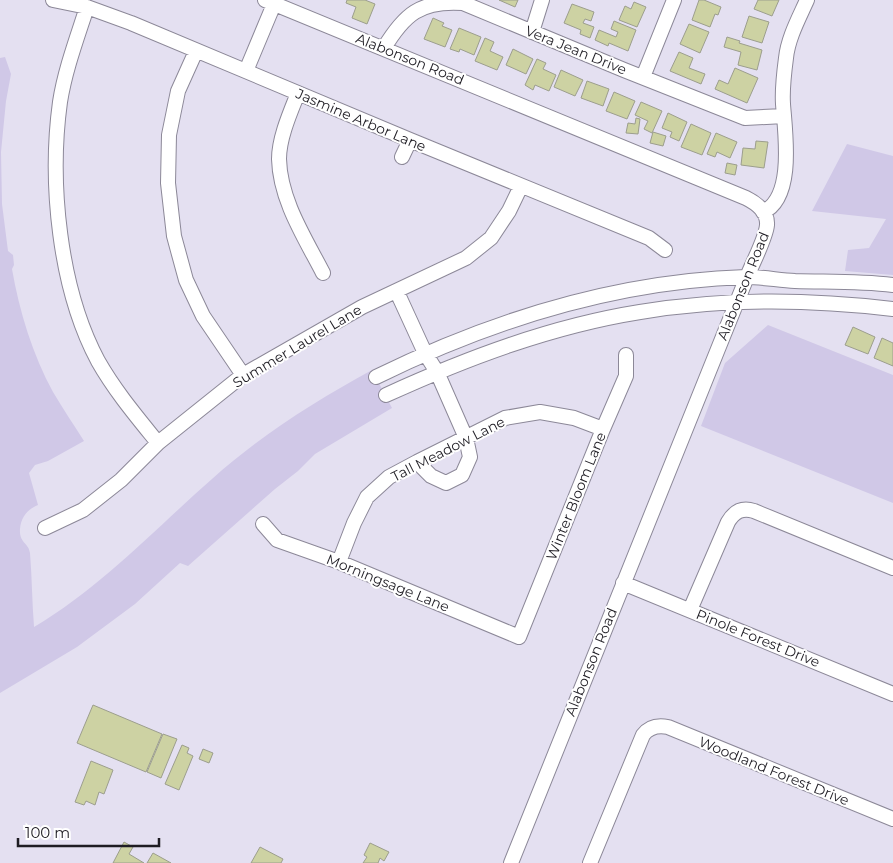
<svg xmlns="http://www.w3.org/2000/svg" width="893" height="863" font-family="Montserrat,sans-serif">
  <style>
    .green { fill: #d0c8e7 }
    .building { fill: #cdd2a3; stroke: #9c9e8d }
    .lines { fill: none; stroke-linecap: round; stroke-linejoin: round }
    .minor-casing { stroke: #8c8898; stroke-width: 16 }
    .minor { stroke: #fff; stroke-width: 14 }
    .labels { text-anchor: middle; stroke-width: 4; stroke-linejoin: round; paint-order: stroke }
    .street-label { font-size: 14px; fill: #1e1c23; stroke: #fff }
  </style>
  <rect width="100%" height="100%" fill="#e4e0f1"/>
  <!-- green -->
  <path class="green" d="M5 57 11 74 6 101 1 152 2 204 8 251 13 255 14 265 12 269C19 310 33 356 53 392 63 409 74 425 84 441L48 461 35 465 29 473 38 505C28 509 21 517 20 529 19 543 29 543 30 553 32 577 32 602 34 627 100 588 154 530 212 479 260 436 315 401 372 370L392 408 315 454 298 471 275 489 188 566 180 563 135 604 77 647 0 693V58Z
    M847 144 893 156V275L845 271 848 250 869 248 886 219 812 211Z
    M768 325 893 375V503L701 426 725 363Z"/>
  <!-- building -->
  <path class="building" d="M347 0H365L375 4 367 24 352 18 356 7 346 3Z
    M499 0H518L515 7Z
    M699 0H704L721 7 718 15 715 14 710 27 692 20Z
    M758 0H779L772 16 754 9Z
    M634 2 646 7 637 27 619 20 625 6 631 9Z
    M572 4 594 12 591 21 585 19 583 23 594 27 590 38 580 34 581 30 564 23Z
    M749 16 769 22 762 43 742 37Z
    M433 18 444 23 442 26 452 30 445 47 424 39Z
    M614 21 636 30 628 51 609 43 608 46 595 40 599 30 616 37 618 32 611 29Z
    M689 24 709 32 700 53 680 44Z
    M459 28 481 37 474 55 460 49 459 52 450 49Z
    M727 37 740 41 739 43 762 50 757 70 738 65 741 52 724 47Z
    M485 38 494 42 490 51 503 57 497 70 475 61Z
    M513 49 533 59 526 74 506 65Z
    M679 52 693 58 689 68 705 74 701 84 670 71Z
    M537 59 546 63 543 69 556 75 549 91 535 85 533 90 525 85Z
    M735 68 758 78 747 103 715 89 719 80 728 84Z
    M561 70 583 80 575 96 554 87Z
    M587 81 609 89 603 106 581 98Z
    M614 92 635 101 627 119 606 111Z
    M641 102 662 111 652 133 644 129 648 121 635 115Z
    M668 113 687 122 679 141 670 137 672 132 662 128Z
    M636 118 640 119 638 134 626 133 628 123 635 124Z
    M691 124 711 133 702 155 681 147Z
    M653 132 666 136 663 146 650 143Z
    M716 133 737 142 730 158 717 152 715 157 707 154Z
    M756 141 768 142 764 168 741 165 743 148 755 149Z
    M727 163 737 165 735 175 725 173Z
    M853 327 875 337 868 354 845 345Z
    M882 338 893 343V366L874 358Z
    M93 705 162 734 146 772 77 743Z
    M163 734 177 739 161 778 147 772Z
    M182 745 189 748 187 753 193 756 179 790 165 784Z
    M203 749 213 753 209 763 199 759Z
    M91 761 113 770 104 794 99 792 95 805 86 801 84 805 75 802Z
    M124 842 133 847 129 854 144 863H113Z
    M370 843 389 852 384 861 380 858 378 863H363L367 857 364 855Z
    M260 847 283 859 281 863H251Z
    M153 853 171 863H147Z"/>
  <g class="lines">
    <!-- minor casing -->
    <g class="minor-casing">
      <path id="minor" d="M53 0 87 7 131 23 410 140 649 238 665 250
        M265 0 746 198C756 203 768 212 767 225 766 238 752 264 747 277L511 863
        M87 7C77 38 65 70 60 102 49 182 59 288 98 361 115 391 137 417 158 443
        M532 32 542 0
        M384 48C404 15 420 0 463 3L624 70 745 118 784 116
        M196 51 178 91 169 135 168 183 174 236 186 280 203 316 243 375
        M246 71 274 4
        M643 77 674 0
        M298 93C290 113 279 138 279 159 280 200 305 238 323 273
        M402 157 410 140
        M763 212C795 198 785 132 783 104 782 89 784 73 786 58 788 38 799 18 807 0
        M397 292 425 353 437 372 466 438 470 457 462 475 446 483 431 476 417 462
        M376 377C492 320 616 281 746 277 762 277 778 280 795 281 828 282 860 281 893 285
        M386 395C467 358 552 326 640 312 723 298 810 299 893 309
        M263 524 277 540 339 562 519 637 603 429 626 376V355
        M45 528 83 510 121 480 158 443 243 375 362 307 466 258 491 238 509 211 521 186
        M339 562 354 523 367 497 389 477 417 462 505 418 540 412 574 418 603 429
        M623 583 893 694
        M690 610 728 522C734 512 742 507 754 511L893 568
        M590 863 643 735C649 727 658 725 668 727L893 819"/>
    </g>
    <!-- minor -->
    <use href="#minor" class="minor"/>
  </g>
  <g class="labels">
    <!-- street labels -->
    <g class="street-label">
      <text transform="translate(576 50) rotate(22)" y="5">Vera Jean Drive</text>
      <text transform="translate(410 59) rotate(22)" y="5">Alabonson Road</text>
      <text transform="translate(361 120) rotate(23)" y="5">Jasmine Arbor Lane</text>
      <text transform="translate(743 286) rotate(-68)" y="5">Alabonson Road</text>
      <text transform="translate(297 346) rotate(-31)" y="5">Summer Laurel Lane</text>
      <text transform="translate(448 449) rotate(-27)" y="5">Tall Meadow Lane</text>
      <text transform="translate(576 496) rotate(-68)" y="5">Winter Bloom Lane</text>
      <text transform="translate(388 583) rotate(22)" y="5">Morningsage Lane</text>
      <text transform="translate(758 638) rotate(22)" y="5">Pinole Forest Drive</text>
      <text transform="translate(591 662) rotate(-68)" y="5">Alabonson Road</text>
      <text transform="translate(774 771) rotate(22)" y="5">Woodland Forest Drive</text>
    </g>
  </g>
  <!-- scale -->
  <path d="M18 838v8h141v-8" fill="none" stroke="#1e1c23" stroke-width="2.5"/>
  <text x="25" y="838" font-size="15" fill="#1e1c23" stroke="#ffffff" stroke-width="4" paint-order="stroke">100 m</text>
</svg>
